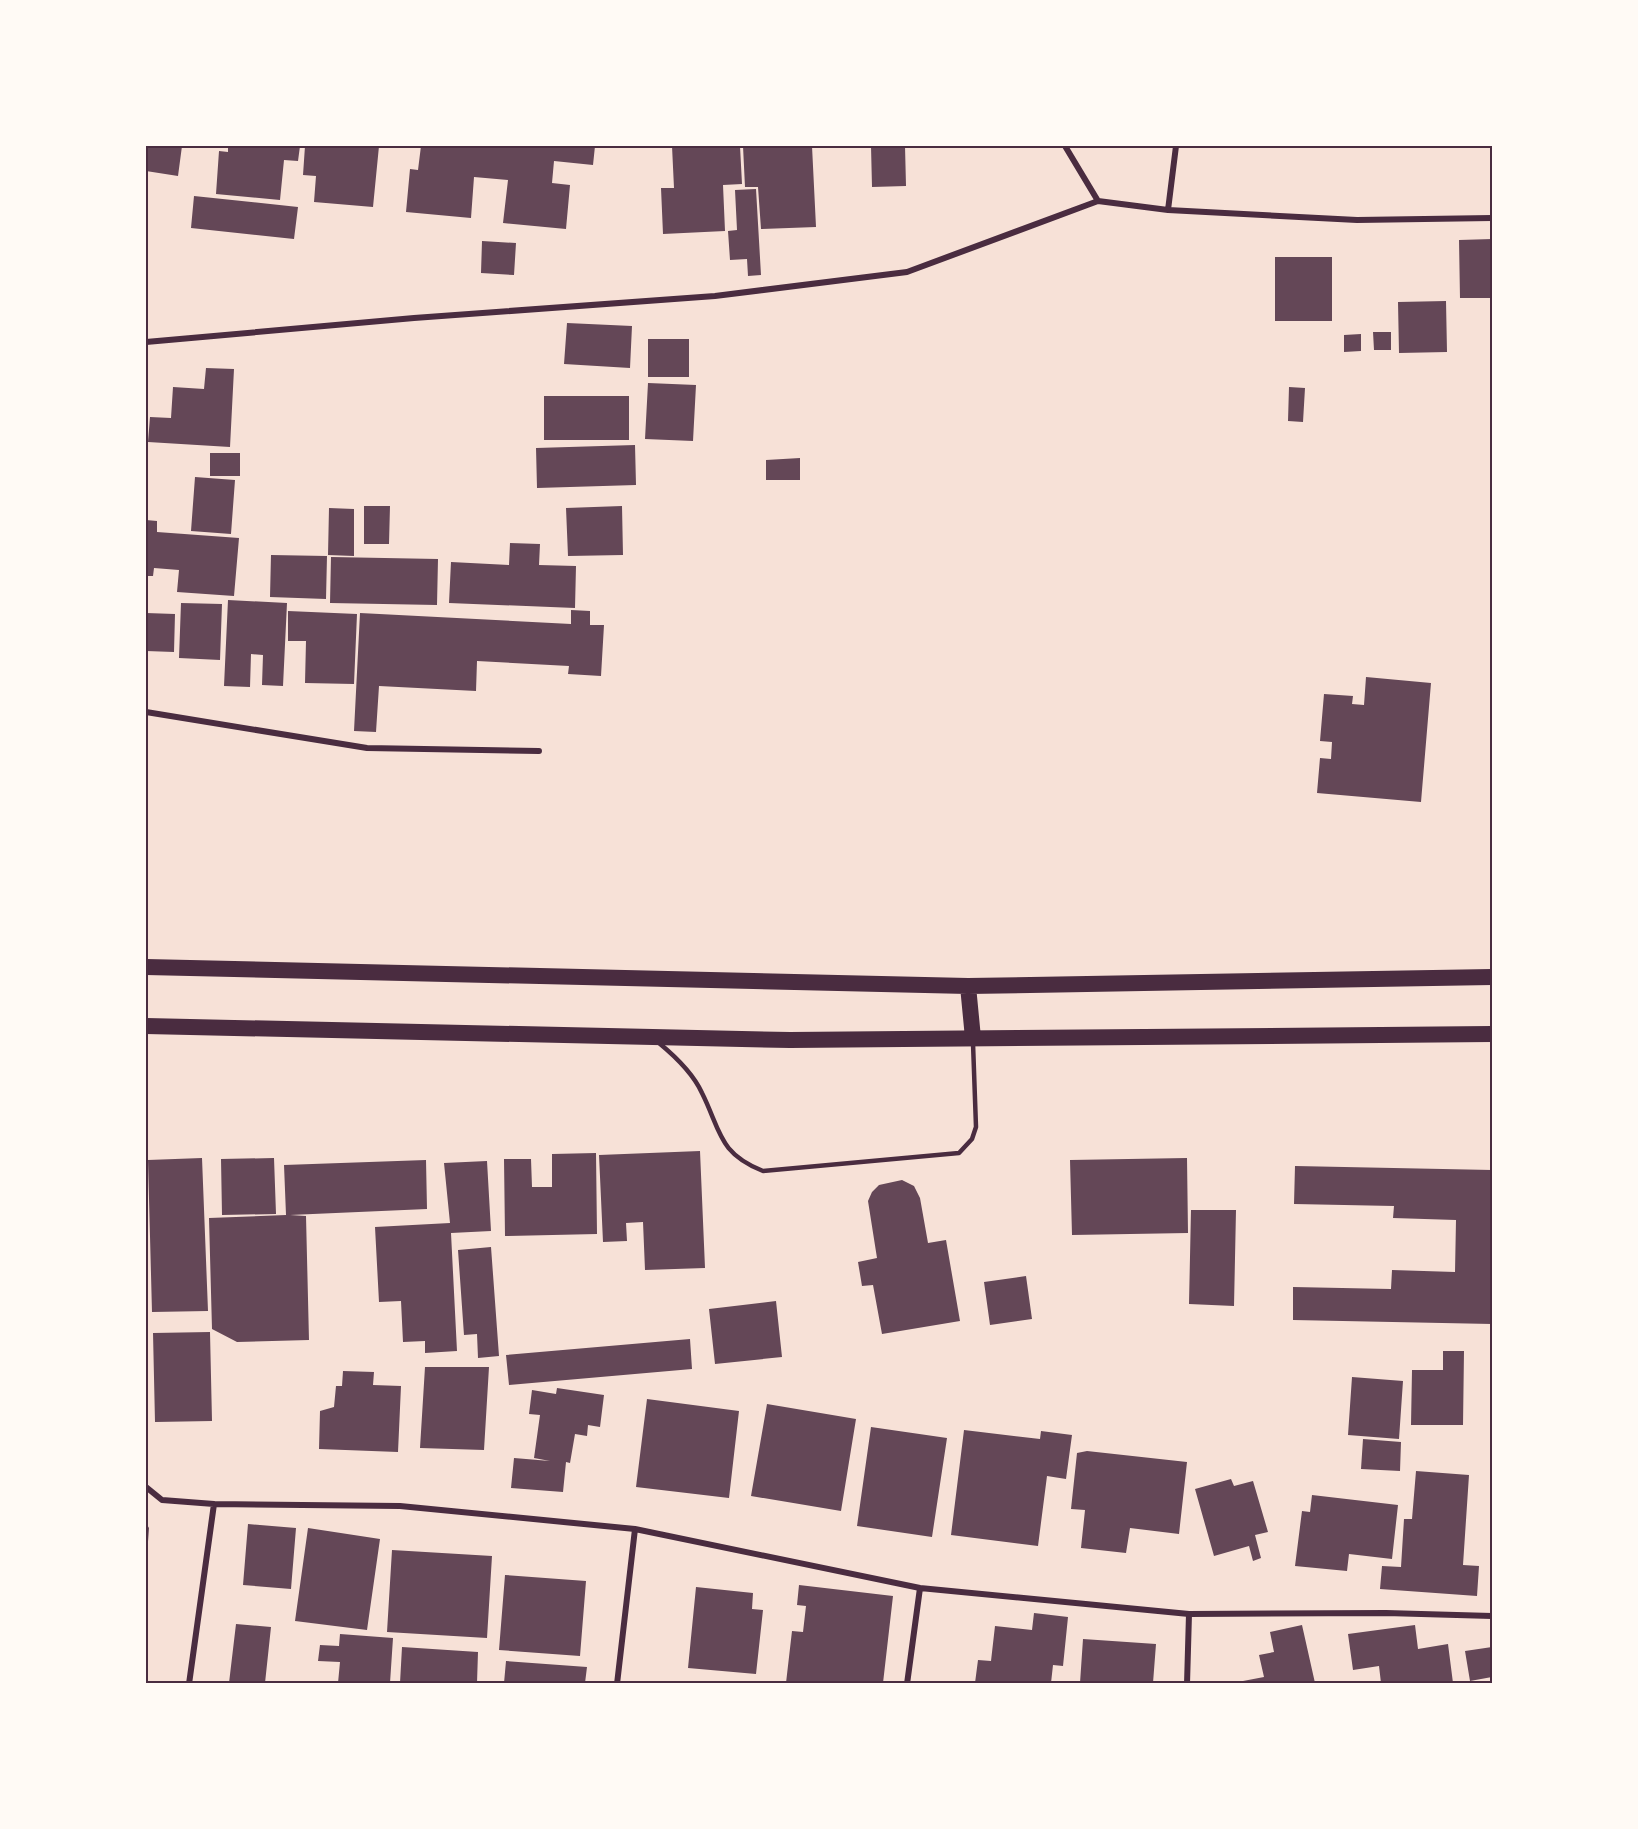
<svg xmlns="http://www.w3.org/2000/svg" width="1638" height="1829" font-family="'PT Sans',sans-serif">
  <style>
    .building { fill: #644757 }
    .lines { fill: none; stroke-linecap: round; stroke-linejoin: round }
    .service { stroke: #4a2c40; stroke-width: 4.5 }
    .minor { stroke: #4a2c40; stroke-width: 6 }
    .trunk { stroke: #4a2c40; stroke-width: 16 }
    .neatline { fill: none; stroke: #4a2c40; stroke-width: 2 }
  </style>
  <rect width="100%" height="100%" fill="#f7e1d7"/>
  <!-- building -->
  <path class="building" d="M146 146H182L178 176 146 171Z
    M228 146H300L298 161 284 160 280 200 216 194 219 151 228 152Z
    M305 146 345 148 346 146H379L373 207 314 202 316 176 303 175Z
    M421 146H595L593 165 554 161 552 183 570 185 566 229 503 223 508 180 474 177 471 218 406 212 410 169 418 170Z
    M672 146H740L742 184 723 185 725 231 663 234 661 188H674Z
    M743 146H812L816 227 761 229 758 187H745Z
    M871 146H905L906 186 872 187Z
    M756 189 761 275 748 276 747 259 730 260 728 231 737 230 735 190Z
    M194 196 298 207 294 239 191 228Z
    M1492 239V298H1460L1459 240Z
    M482 241 516 243 514 275 481 273Z
    M1275 257H1332V321H1275Z
    M1446 301 1447 352 1399 353 1398 302Z
    M567 323 632 326 630 368 564 364Z
    M1373 332H1391V350H1374Z
    M1361 334V351L1344 352V335Z
    M648 339H689V377H648Z
    M206 368 234 369 230 447 148 442 150 417 171 418 173 387 204 389Z
    M648 383 696 385 693 441 645 439Z
    M1289 387 1305 388 1303 422 1288 421Z
    M544 396H629V440H544Z
    M635 445 636 485 537 488 536 448Z
    M210 453H240V476H210Z
    M800 458V480H766V460Z
    M195 477 235 480 231 534 191 531Z
    M364 506H390L389 544H364Z
    M622 506 623 555 568 556 566 508Z
    M329 508 354 509V556L328 555Z
    M146 520 157 521V532L239 538 234 596 177 592 179 570 154 568 153 576H146Z
    M510 543 540 544 539 565 576 566 575 608 449 603 451 562 509 565Z
    M271 555 327 556 326 599 270 597Z
    M331 557 438 559 437 605 330 603Z
    M228 600 287 603 283 686 262 685 263 655 251 654 250 687 224 686Z
    M181 603 222 604 220 660 179 658Z
    M571 610 590 611V625H604L601 676 568 674 569 666 477 661 476 691 379 686 376 732 354 731 360 613 571 624Z
    M288 611 357 614 354 684 305 683 306 641H288Z
    M146 613 175 614 174 652 146 651Z
    M1366 677 1431 683 1421 802 1317 793 1320 758 1331 759 1332 742 1320 741 1324 694 1353 696 1352 704 1364 705Z
    M700 1151 705 1268 645 1270 643 1222 626 1223 627 1241 603 1242 599 1155Z
    M596 1153 597 1234 505 1236 504 1159H531L532 1187H552V1154Z
    M202 1158 208 1311 152 1312 148 1160Z
    M274 1158 276 1214 222 1215 221 1159Z
    M1187 1158 1188 1233 1072 1235 1070 1160Z
    M426 1160 427 1209 290 1215 306 1216 309 1340 237 1342 212 1329 209 1218 286 1215 284 1165Z
    M487 1161 491 1231 451 1233 457 1351 425 1353V1341L403 1342 401 1301 379 1302 375 1227 450 1223 444 1163Z
    M1295 1166 1492 1170V1324L1293 1320V1287L1391 1289 1392 1270 1455 1272 1456 1220 1393 1218 1394 1206 1294 1204Z
    M902 1180 914 1186 920 1198 928 1243 946 1240 960 1321 882 1334 873 1285 862 1286 858 1262 877 1258 868 1201 872 1192 879 1185Z
    M1191 1210H1236L1234 1306 1189 1304Z
    M491 1247 499 1356 478 1358 477 1334 464 1335 458 1250Z
    M1026 1276 1032 1319 990 1325 984 1282Z
    M776 1301 782 1357 715 1364 709 1309Z
    M210 1332 212 1421 155 1422 153 1333Z
    M690 1339 692 1369 509 1385 506 1355Z
    M1443 1351H1464L1463 1425H1411L1412 1370H1443Z
    M425 1367H489L484 1450 420 1448Z
    M343 1371 374 1372 373 1385 401 1386 398 1452 319 1449 320 1411 334 1407 336 1386H342Z
    M1352 1377 1403 1381 1399 1439 1348 1435Z
    M557 1388 604 1395 600 1427 588 1425 587 1436 575 1434 570 1463 566 1462 563 1492 511 1488 514 1458 550 1461 534 1458 540 1415 529 1414 532 1390 556 1394Z
    M647 1399 739 1411 729 1498 636 1487Z
    M767 1404 856 1419 841 1511 751 1496Z
    M871 1427 947 1438 932 1537 857 1526Z
    M964 1430 1040 1439 1041 1431 1072 1435 1066 1479 1047 1476 1038 1546 951 1535Z
    M1363 1439 1401 1442 1400 1471 1361 1469Z
    M1087 1451 1187 1462 1179 1534 1130 1528 1126 1553 1081 1548 1085 1510 1071 1509 1077 1453Z
    M1416 1471 1469 1475 1463 1565 1479 1566 1477 1596 1380 1589 1382 1566 1401 1567 1404 1519H1412Z
    M1231 1479 1234 1486 1253 1481 1268 1532 1255 1535 1261 1558 1253 1561 1249 1546 1214 1556 1195 1489Z
    M1312 1495 1398 1505 1392 1559 1349 1554 1347 1571 1295 1566 1302 1511 1310 1512Z
    M146 1523 149 1528 147 1555H146Z
    M248 1524 296 1528 291 1589 243 1585Z
    M308 1528 380 1539 367 1630 295 1621Z
    M392 1550 492 1556 487 1638 387 1632Z
    M505 1575 586 1581 580 1656 499 1650Z
    M799 1585 893 1596 883 1683H786L792 1631 803 1632 806 1606 797 1605Z
    M696 1587 753 1593 752 1609 763 1610 756 1674 688 1668Z
    M1034 1613 1068 1617 1063 1666 1053 1665 1051 1683H975L978 1660 991 1661 995 1626 1032 1630Z
    M236 1624 271 1627 265 1683H229Z
    M1302 1625 1315 1683H1244L1243 1681 1264 1677 1259 1655 1274 1652 1270 1632Z
    M1415 1625 1418 1649 1448 1644 1453 1683H1381L1379 1666 1353 1670 1348 1634Z
    M340 1634 393 1638 390 1683H338L340 1662 318 1661 320 1645 339 1646Z
    M1083 1639 1156 1644 1153 1683H1080Z
    M402 1647 478 1652 477 1683H400Z
    M1492 1647V1677L1470 1681 1465 1651Z
    M506 1661 587 1667 585 1683H504Z"/>
  <g class="lines">
    <!-- service -->
    <path class="service" d="M659 1043C676 1057 693 1073 702 1093 721 1131 718 1153 763 1171L959 1153 972 1139 976 1127 973 1043"/>
    <!-- minor -->
    <path class="minor" d="M1065 146 1098 201
      M1168 210 1176 146
      M146 342 414 318 715 296 907 272 1098 201 1168 210 1357 220 1492 218
      M146 712 367 748 539 751
      M146 1487 162 1500 214 1504 400 1506 635 1529 920 1588 1189 1614 1386 1613 1492 1616
      M189 1684 214 1504
      M617 1684 635 1529
      M907 1684 920 1588
      M1187 1684 1189 1614"/>
    <!-- trunk -->
    <path class="trunk" d="M146 967 968 986 1492 977
      M968 986 973 1038
      M146 1026 790 1040 1492 1034"/>
  </g>
  <!-- border -->
  <rect width="1638" height="1829" fill="none" stroke="#fffaf5" stroke-width="294"/>
  <rect x="147" y="147" width="1344" height="1535" class="neatline"/>
</svg>
